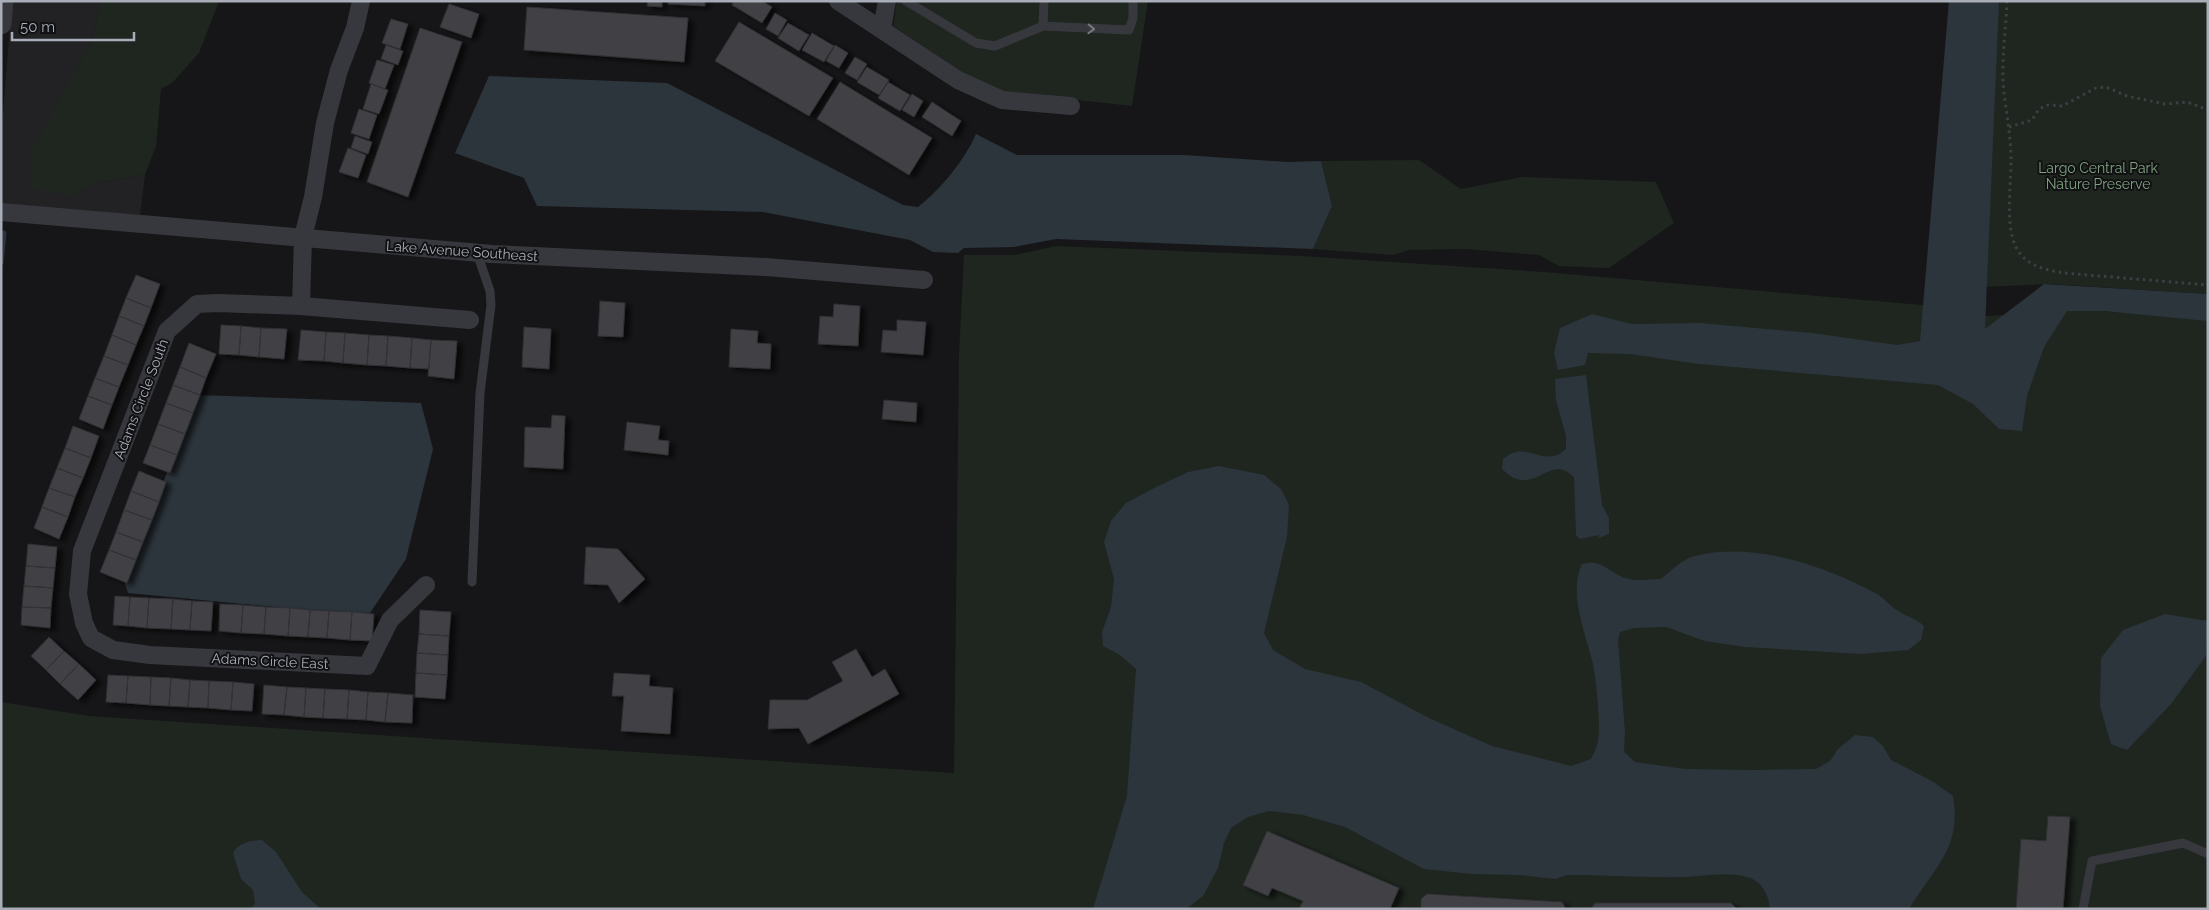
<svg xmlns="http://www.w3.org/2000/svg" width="2209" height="910" font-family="Raleway,sans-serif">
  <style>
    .built { fill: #222225 }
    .green { fill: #1e261f }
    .water { fill: #2c353c }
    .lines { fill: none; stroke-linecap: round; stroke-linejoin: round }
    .stream { stroke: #2c353c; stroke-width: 5 }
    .building { fill: #404145; stroke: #303034; filter: url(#shadow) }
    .path { stroke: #3d3f44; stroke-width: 3; stroke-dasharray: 2.5 4; stroke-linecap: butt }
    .service { stroke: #37383d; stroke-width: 9 }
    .minor { stroke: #37383d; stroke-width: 18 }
    .tertiary { stroke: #37383d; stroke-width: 21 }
    .oneway { stroke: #757881 }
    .labels { text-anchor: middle; stroke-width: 4; stroke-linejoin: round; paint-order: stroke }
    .park-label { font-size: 14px; fill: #7fa381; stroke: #111113 }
    .street-label { font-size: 14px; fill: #a8adb8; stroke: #111113 }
  </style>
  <defs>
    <filter id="shadow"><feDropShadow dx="5.5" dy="3" stdDeviation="2.5" flood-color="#0009"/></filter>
  </defs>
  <rect width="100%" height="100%" fill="#161618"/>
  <!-- built -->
  <path class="built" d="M12 1H100L93 39 78 69 70 196 94 183 145 175 140 215 1 204V136Z"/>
  <!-- green -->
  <path class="green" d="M100 1H219L199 53 172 83 161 89 156 146 145 175 94 183 70 196 30 188 31 151 93 39Z
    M897 1H1148L1132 106 1004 92 963 73 893 26Z
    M1996 1H2208V294L2052 284 1982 287Z
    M1419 160 1461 189 1522 177 1656 182 1674 223 1609 268 1559 266 1539 255 1466 249 1409 250 1394 255 1313 249 1332 206 1321 161Z
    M1056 246 1301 256 1544 272 1934 306 1986 316 2083 310 2208 318V909H1V702L89 716 954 773 959 354 964 255H1015Z"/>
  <!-- water -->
  <path class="water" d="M1949 1H1999L1985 329 2044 284 2208 294V321L2103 311H2067L2044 347 2027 396 2022 431 1999 429 1973 404 1938 385 1699 364 1630 354 1588 353 1585 365 1558 370 1554 353 1560 328 1592 314 1632 324 1700 323 1812 333 1897 345 1920 341Z
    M489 76 667 83 903 205 918 207C941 189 964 161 976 134L1017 155H1184L1288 162 1321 161 1332 206 1313 249 1056 239 1014 247 964 248 958 253 933 252 910 240 763 212 537 206 524 178 455 153Z
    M1586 375 1602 505 1609 518V534L1599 538V535L1580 539 1576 535 1574 477C1548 451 1534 501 1502 469L1503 459C1506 457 1509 454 1513 453 1532 446 1547 467 1566 449V436L1556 400 1555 379Z
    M198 395 421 403 433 449 406 559 368 616 128 593 124 580Z
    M1219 466 1264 475 1281 489 1289 505 1287 537 1264 633 1273 650 1305 669 1361 682 1429 718 1492 746 1571 766 1591 759C1593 754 1596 750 1597 745 1602 730 1596 680 1593 664 1586 635 1568 593 1582 564 1601 557 1611 575 1629 579 1639 581 1651 579 1661 579 1671 571 1682 559 1695 556 1754 541 1826 566 1877 594 1885 599 1890 606 1898 611 1907 617 1916 618 1924 626L1921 640 1908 650 1861 654 1745 647 1705 641 1666 627 1634 628 1620 632 1618 640 1625 732 1624 752 1635 762 1685 769 1753 770 1816 769 1830 761 1838 749 1855 735 1873 737 1883 746 1891 760 1932 781 1953 796C1962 849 1934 867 1909 909H1770C1769 895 1762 881 1747 877 1726 871 1703 877 1682 877 1644 878 1605 875 1567 875L1555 879 1519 875 1472 874 1424 869 1345 827 1303 815 1269 811 1248 817 1231 828 1224 843 1218 868 1203 896 1186 909H1093L1127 796 1136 669 1120 655 1103 646 1102 632 1111 607 1114 579 1104 542 1111 521 1126 503 1156 487 1188 472Z
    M2165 614 2208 621 2206 656 2171 704 2127 750 2111 744 2100 706 2101 658 2123 630Z
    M262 840 276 852 302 892 321 909H251L255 903 253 890 241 879 233 853C239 842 250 841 262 840Z"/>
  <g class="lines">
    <!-- stream -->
    <path class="stream" d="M1 263 4 233"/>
  </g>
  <!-- building -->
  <path class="building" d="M648 1H662V7L647 6Z
    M669 1H705V6L668 4Z
    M734 1H762L772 7 762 23 732 5Z
    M449 4 479 14 471 38 440 27Z
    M527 7 688 18 684 62 524 50Z
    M775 13 787 20 778 36 766 29Z
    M391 19 408 24 400 49 382 43Z
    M739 22 833 78 809 116 715 61Z
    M788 23 809 35 799 51 778 38Z
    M420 28 462 42 408 197 367 182Z
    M812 33 834 46 824 62 802 50Z
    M386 45 403 51 398 65 381 59Z
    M835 45 848 53 839 68 826 61Z
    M855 57 867 64 857 80 845 73Z
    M377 60 394 65 385 89 369 83Z
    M867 67 889 80 879 95 857 82Z
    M840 82 932 138 909 175 817 119Z
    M888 82 910 95 900 111 878 98Z
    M371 84 388 90 379 114 363 109Z
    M912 94 923 101 914 117 902 110Z
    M932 102 961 121 952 136 922 117Z
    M359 109 377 115 369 139 351 133Z
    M355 136 372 142 368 154 351 148Z
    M348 148 366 155 358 178 339 172Z
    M136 275 160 284 151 308 126 298Z
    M126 298 151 308 144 326 119 316Z
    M600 301 625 303 623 337 598 336Z
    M834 304 860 306 858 346 818 344 820 316 833 317Z
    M119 316 144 326 136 345 112 335Z
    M897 320 926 322 923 355 881 352 883 330 897 331Z
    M221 325 241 326 239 355 219 354Z
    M241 326 261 328 259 357 239 355Z
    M524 327 551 329 549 369 522 367Z
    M261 328 287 329 284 359 259 357Z
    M731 329 758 331 757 343 771 344 770 369 729 367Z
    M301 330 326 332 324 361 298 360Z
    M326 332 345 333 343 363 324 361Z
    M345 333 369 335 367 365 343 363Z
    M112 335 136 345 128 365 104 356Z
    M369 335 388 336 386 366 367 365Z
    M388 336 412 338 410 368 386 366Z
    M412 338 431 340 429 369 410 368Z
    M431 340 457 341 454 379 428 376Z
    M189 343 216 354 206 378 180 367Z
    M104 356 128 365 119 387 95 378Z
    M180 367 206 378 200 395 173 385Z
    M95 378 119 387 112 405 88 396Z
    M173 385 200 395 193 413 166 403Z
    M88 396 112 405 103 429 79 419Z
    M884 400 917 403 916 422 882 419Z
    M166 403 193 413 185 434 158 424Z
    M552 415 565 416 563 469 524 467 525 427 551 428Z
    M627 422 660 426 658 440 669 441 668 455 624 450Z
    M158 424 185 434 177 455 150 445Z
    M73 426 99 436 91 458 65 448Z
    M150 445 177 455 170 473 143 463Z
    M65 448 91 458 83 478 57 468Z
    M57 468 83 478 75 497 49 488Z
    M139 471 166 482 159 502 131 491Z
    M49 488 75 497 68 517 42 507Z
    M131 491 159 502 152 520 124 510Z
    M42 507 68 517 59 539 34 528Z
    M124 510 152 520 143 542 116 532Z
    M116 532 143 542 136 560 109 550Z
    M28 544 57 547 55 568 26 566Z
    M586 547 618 549 645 579 619 603 608 585 584 584Z
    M109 550 136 560 127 583 100 572Z
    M26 566 55 568 53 588 24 586Z
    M24 586 53 588 51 608 22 607Z
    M115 596 130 597 128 626 113 625Z
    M130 597 149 598 147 628 128 626Z
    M149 598 173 599 171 629 147 628Z
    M173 599 192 601 190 630 171 629Z
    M192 601 213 602 211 631 190 630Z
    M220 604 243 605 241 633 219 631Z
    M243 605 266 607 264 634 241 633Z
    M22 607 51 608 50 628 21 625Z
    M266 607 290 608 288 636 264 634Z
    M290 608 310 610 308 637 288 636Z
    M310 610 329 611 327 638 308 637Z
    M420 610 451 612 449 636 419 634Z
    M329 611 352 612 350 640 327 638Z
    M352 612 374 614 372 641 350 640Z
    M419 634 449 636 448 655 417 653Z
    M49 637 64 651 46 670 31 656Z
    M856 649 872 677 885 669 899 694 808 744 799 728 768 729 770 700H807L843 681 832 662Z
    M64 651 79 664 60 684 46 670Z
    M417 653 448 655 447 675 416 673Z
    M79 664 96 680 78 700 60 684Z
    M416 673 447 675 445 699 415 697Z
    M614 673 650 675 649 686 673 688 670 734 621 731 624 696H612Z
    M108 675 128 676 126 703 106 702Z
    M128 676 151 677 150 705 126 703Z
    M151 677 171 678 169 706 150 705Z
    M171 678 190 680 188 707 169 706Z
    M190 680 209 681 208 708 188 707Z
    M209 681 233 682 231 710 208 708Z
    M233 682 254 684 252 711 231 710Z
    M264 685 287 687 284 715 262 714Z
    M287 687 306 688 304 717 284 715Z
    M306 688 325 689 323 718 304 717Z
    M325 689 349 690 347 719 323 718Z
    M349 690 368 692 366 720 347 719Z
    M368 692 388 693 385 722 366 720Z
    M388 693 413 695 412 723 385 722Z
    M2048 816 2070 817 2063 909H2016L2021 839 2046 841Z
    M1267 831 1399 888 1390 909H1299L1303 901 1272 888 1268 896 1243 885Z
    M1427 894 1562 902 1566 909H1421V899Z
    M1595 903H1731L1737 909H1591Z"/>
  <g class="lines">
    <!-- path -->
    <path class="path" d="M2007 1C2006 28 2002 55 2003 81 2005 108 2011 134 2011 161 2011 186 2005 225 2016 247 2025 266 2046 270 2064 273L2208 285
      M2009 127 2032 120 2039 109 2048 105 2062 106 2096 88 2106 87 2127 96 2165 104 2187 102 2208 110"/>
    <!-- service -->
    <path class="service" d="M906 1 976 43 995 46 1043 26 1129 30 1133 18V1
      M1043 26 1044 1
      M472 582 480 393 491 305 490 291 477 253
      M2083 909 2092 861 2183 843 2208 854"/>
    <!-- minor -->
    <path class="minor" d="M838 1 958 80 1002 100 1071 106
      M882 29 887 1
      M1 212 492 254 766 267 924 280
      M301 306 303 237 313 197 325 123 339 70 355 28 361 1
      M426 585 390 620 367 666 150 655 113 650 91 638 84 623 78 594 82 551 167 331 197 304 218 303 301 306 470 320"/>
    <!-- tertiary -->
    <path class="tertiary" d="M1 24 3 1"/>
  </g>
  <!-- one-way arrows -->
  <defs><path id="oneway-chevron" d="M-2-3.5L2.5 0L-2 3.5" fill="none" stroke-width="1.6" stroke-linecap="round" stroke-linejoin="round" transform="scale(1.25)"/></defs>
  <use class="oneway" href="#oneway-chevron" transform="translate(1091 29) rotate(2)"/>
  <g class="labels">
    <!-- park labels -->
    <g class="park-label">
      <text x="2098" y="173">Largo Central Park<tspan x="2098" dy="16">Nature Preserve</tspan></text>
    </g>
    <!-- street labels -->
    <g class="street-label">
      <text transform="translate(462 251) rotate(4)" y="5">Lake Avenue Southeast</text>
      <text transform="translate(141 399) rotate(-69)" y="5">Adams Circle South</text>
      <text transform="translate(270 661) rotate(3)" y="5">Adams Circle East</text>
    </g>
  </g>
  <!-- border -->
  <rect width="2209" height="910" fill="none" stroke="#a8adb8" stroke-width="5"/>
  <!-- scale -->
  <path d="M12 32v8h122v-8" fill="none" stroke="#a8adb8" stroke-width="2.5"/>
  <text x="20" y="32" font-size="15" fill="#a8adb8" stroke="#111113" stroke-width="4" paint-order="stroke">50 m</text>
</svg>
